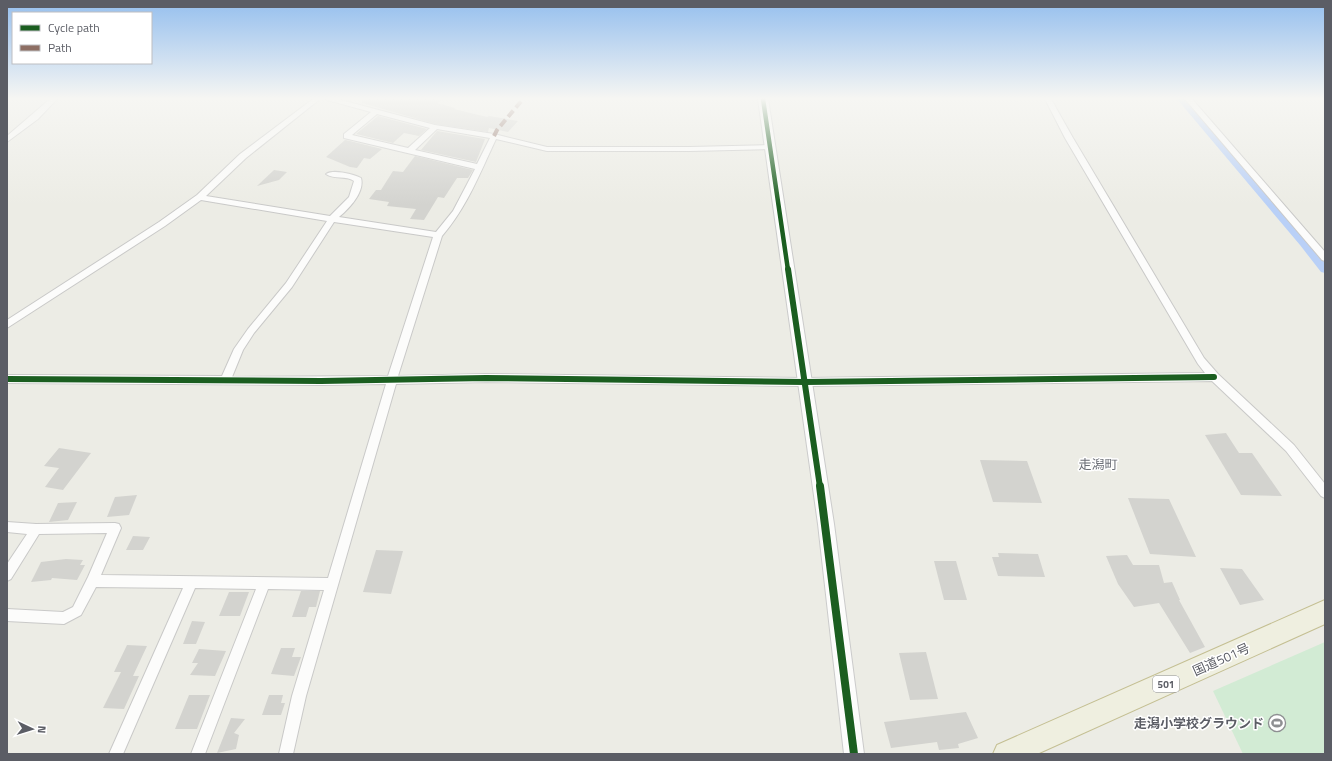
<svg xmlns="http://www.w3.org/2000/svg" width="1332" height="761" font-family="'Titillium Web','Noto Sans JP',sans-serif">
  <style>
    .green { fill: #d2ebd4 }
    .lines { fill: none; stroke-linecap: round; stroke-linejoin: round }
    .canal { fill: #b9d0f7; fill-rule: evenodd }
    .building { fill: #d3d3cf }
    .street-casing { stroke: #c9c9c8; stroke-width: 2 }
    .secondary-casing { stroke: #cbcbcb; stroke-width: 2 }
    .highway-casing { stroke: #c4bf92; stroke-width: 2 }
    .street { fill: #fcfcfb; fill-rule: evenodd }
    .secondary { fill: #fcfcfb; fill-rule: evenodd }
    .highway { fill: #efefe0; fill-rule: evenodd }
    .quiet { stroke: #8d6e63; stroke-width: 4; stroke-dasharray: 8 4; stroke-linecap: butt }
    .cycleway-far2-casing { stroke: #fff; stroke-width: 6 }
    .cycleway-far1-casing { stroke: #fff; stroke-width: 8 }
    .cycleway-casing { stroke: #fff; stroke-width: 10 }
    .cycleway-far2 { stroke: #1b5e20; stroke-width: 4.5 }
    .cycleway-far1 { stroke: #1b5e20; stroke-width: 6 }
    .cycleway { stroke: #1b5e20; stroke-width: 8 }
    .labels { text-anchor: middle; stroke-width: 3; stroke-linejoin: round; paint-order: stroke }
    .shield { fill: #fff; stroke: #8c8e93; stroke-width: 1 }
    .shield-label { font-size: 10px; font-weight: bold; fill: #5b5d65 }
    .quarter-label { font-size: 13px; fill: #6c6f77; stroke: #fff }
    .near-street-label { font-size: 13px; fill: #5b5d65; stroke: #fff }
    .near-poi-label { font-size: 13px; font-weight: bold; fill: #5b5d65; stroke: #fff; text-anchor: end }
  </style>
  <rect width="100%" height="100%" fill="#ecece5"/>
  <!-- green -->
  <path class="green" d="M1325 642V754H1243L1213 691Z"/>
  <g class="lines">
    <!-- canal -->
    <path class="canal" d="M1177 99H1187L1308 239 1325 261V273L1321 272 1300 245Z"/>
  </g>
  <!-- building -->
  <path class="building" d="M362 99H442L437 103 455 108 454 109 487 117 489 116 518 121 508 132 489 128 488 132 435 124 362 103Z
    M378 116 427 129 419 136 404 133 393 143 356 134Z
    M437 131 485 139 476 162 421 150Z
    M345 140 350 141 382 149 370 159 364 158 357 168 350 167 326 157Z
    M415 156 473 170 468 178H457L444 198 438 197 424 220 410 219 416 209 387 206 389 202 369 199 376 190H381L393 171 403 172Z
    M274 170 287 172 279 180 257 186Z
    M1226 433 1239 453H1252L1282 496 1241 495 1205 435Z
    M59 448 91 453 63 490 45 487 59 468 44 466Z
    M980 460 1027 461 1042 503 993 502Z
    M137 495 129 515 107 517 115 497Z
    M1128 498 1169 499 1196 557 1150 554Z
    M77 502 68 520 49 522 58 503Z
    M133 536 150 537 143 550H126Z
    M376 550 403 551 391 594 363 592Z
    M998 553 1038 554 1045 577 998 576 992 557H999Z
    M1127 555 1133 565H1159L1164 583 1172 582 1180 600H1179L1205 647 1190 653 1159 603 1134 607 1118 584 1106 556Z
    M66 559 83 560 80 565H85L77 580 52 578 51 580 31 582 41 562Z
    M934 561H956L967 600H944Z
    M1220 568 1242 569 1264 600 1240 605Z
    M301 591H320L316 607H309L306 617H292Z
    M229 592H249L240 616H219Z
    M192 621 205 622 196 644H183Z
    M127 645 147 646 133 676H139L124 709 103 708 121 672H114Z
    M281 648H295L292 657H301L294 676 271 674Z
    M199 649 226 651 215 676 190 675 198 663H192Z
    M926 652 938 699 910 700 899 653Z
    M189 695H210L197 729H175Z
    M269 695H283L281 703H285L281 715H262Z
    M966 712 978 738 958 744 959 748 939 750 937 742 891 748 884 722Z
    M231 718 245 719 234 733 239 735 236 749 217 753Z"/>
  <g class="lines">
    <!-- street casing -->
    <g class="street-casing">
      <path id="street" d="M50 99H57L38 119 7 142V136Z
        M313 99H320L246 158 206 196 330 216 349 197 354 181C346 175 334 180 326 174 333 169 354 174 361 178 365 192 349 209 339 217L436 232 453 211 475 169 344 138V134L371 112 327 100 326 99H337L435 125 494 134 547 147H690L770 145 774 147 770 149 690 151H547L496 139C480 173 467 207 442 236L398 376 486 374 805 378 1205 373 1198 364 1065 138 1045 99H1051L1073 138 1204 358 1218 374 1294 445 1325 484V498L1321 496 1286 451 1212 381 805 386 486 382 396 384 306 696 293 754H279L292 696 324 590 268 589 205 754H191L256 589 195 588 123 754H109L183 588 96 587 81 615 64 624 7 621V609L63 612 73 607 88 577 107 533 39 534 11 579 7 581V564L27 534 7 532V522L36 524 115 523 119 524 121 528 101 575 328 578 386 384 321 385 7 383V375L222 376 234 349 248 329 286 283 327 221 201 200 165 226 7 328V320L159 222 197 195 240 154ZM377 114 430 128 408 148 352 135ZM437 129 490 138 477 164 415 150ZM334 222 433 237 388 376 232 377 243 350 254 333 292 287Z
        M1185 99H1192L1325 252V261L1322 260Z"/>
    </g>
    <!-- secondary casing -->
    <g class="secondary-casing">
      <path id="secondary" d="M758 99H768L834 524 864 754H844L818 524Z"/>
    </g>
    <!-- highway casing -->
    <g class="highway-casing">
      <path id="highway" d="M1325 600V624L1037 754H993L997 745Z"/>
    </g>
    <!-- street -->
    <use href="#street" class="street"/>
    <!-- secondary -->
    <use href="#secondary" class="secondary"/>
    <!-- highway -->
    <use href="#highway" class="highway"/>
    <!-- quiet -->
    <path class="quiet" d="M494 136 497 130 523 99"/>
    <!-- cycleway-far2 casing -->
    <g class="cycleway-far2-casing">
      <path id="cycleway-far2" d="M763 99 788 270"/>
    </g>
    <!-- cycleway-far1 casing -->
    <g class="cycleway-far1-casing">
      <path id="cycleway-far1" d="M788 269 820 487
        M7 379 321 381 486 378 805 382 1214 377"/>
    </g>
    <!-- cycleway casing -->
    <g class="cycleway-casing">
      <path id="cycleway" d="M820 486 854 754"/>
    </g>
    <!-- cycleway-far2 -->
    <use href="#cycleway-far2" class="cycleway-far2"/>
    <!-- cycleway-far1 -->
    <use href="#cycleway-far1" class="cycleway-far1"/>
    <!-- cycleway -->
    <use href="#cycleway" class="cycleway"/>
  </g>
  <!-- sky -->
  <linearGradient id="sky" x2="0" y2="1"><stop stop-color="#95bfee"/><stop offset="0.48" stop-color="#f6f6f3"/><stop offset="1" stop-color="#f6f6f3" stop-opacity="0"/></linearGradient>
  <rect width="1332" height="205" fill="url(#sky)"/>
  <!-- icons -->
  <defs>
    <g id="stadium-ring" transform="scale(0.9)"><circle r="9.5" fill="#fff" stroke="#8e8f92" stroke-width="1.5"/><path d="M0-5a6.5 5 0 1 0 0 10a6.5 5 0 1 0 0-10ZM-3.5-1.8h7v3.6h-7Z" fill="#8e8f92"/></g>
  </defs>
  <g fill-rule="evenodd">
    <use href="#stadium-ring" x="1277" y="723"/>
  </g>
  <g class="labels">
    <!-- shield labels -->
    <rect class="shield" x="1153" y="676" width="26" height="16" rx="3"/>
    <g class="shield-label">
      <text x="1166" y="688">501</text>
    </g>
    <!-- quarter labels -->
    <g class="quarter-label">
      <text x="1098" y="469">走潟町</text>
    </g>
    <!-- near-street labels -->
    <g class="near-street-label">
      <text transform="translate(1221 659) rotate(-24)" y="5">国道501号</text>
    </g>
    <!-- near-poi labels -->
    <g class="near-poi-label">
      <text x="1264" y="728">走潟小学校グラウンド</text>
    </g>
  </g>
  <!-- border -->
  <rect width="1332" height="761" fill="none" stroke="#5b5d65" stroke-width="16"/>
  <!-- legend -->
  <rect x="12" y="12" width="140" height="52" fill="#ffffff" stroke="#bdbec1"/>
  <rect x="20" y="25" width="20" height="6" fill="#1b5e20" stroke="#bdbec1"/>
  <text x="48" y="32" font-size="12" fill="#5b5d65">Cycle path</text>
  <rect x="20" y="45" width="20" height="6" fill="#8d6e63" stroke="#bdbec1"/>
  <text x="48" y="52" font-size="12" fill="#5b5d65">Path</text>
  <!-- north arrow -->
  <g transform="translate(32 729) rotate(94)" stroke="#ffffff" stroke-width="3" paint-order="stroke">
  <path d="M0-3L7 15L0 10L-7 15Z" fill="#5b5d65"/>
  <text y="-6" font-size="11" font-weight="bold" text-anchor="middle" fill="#5b5d65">N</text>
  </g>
</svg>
